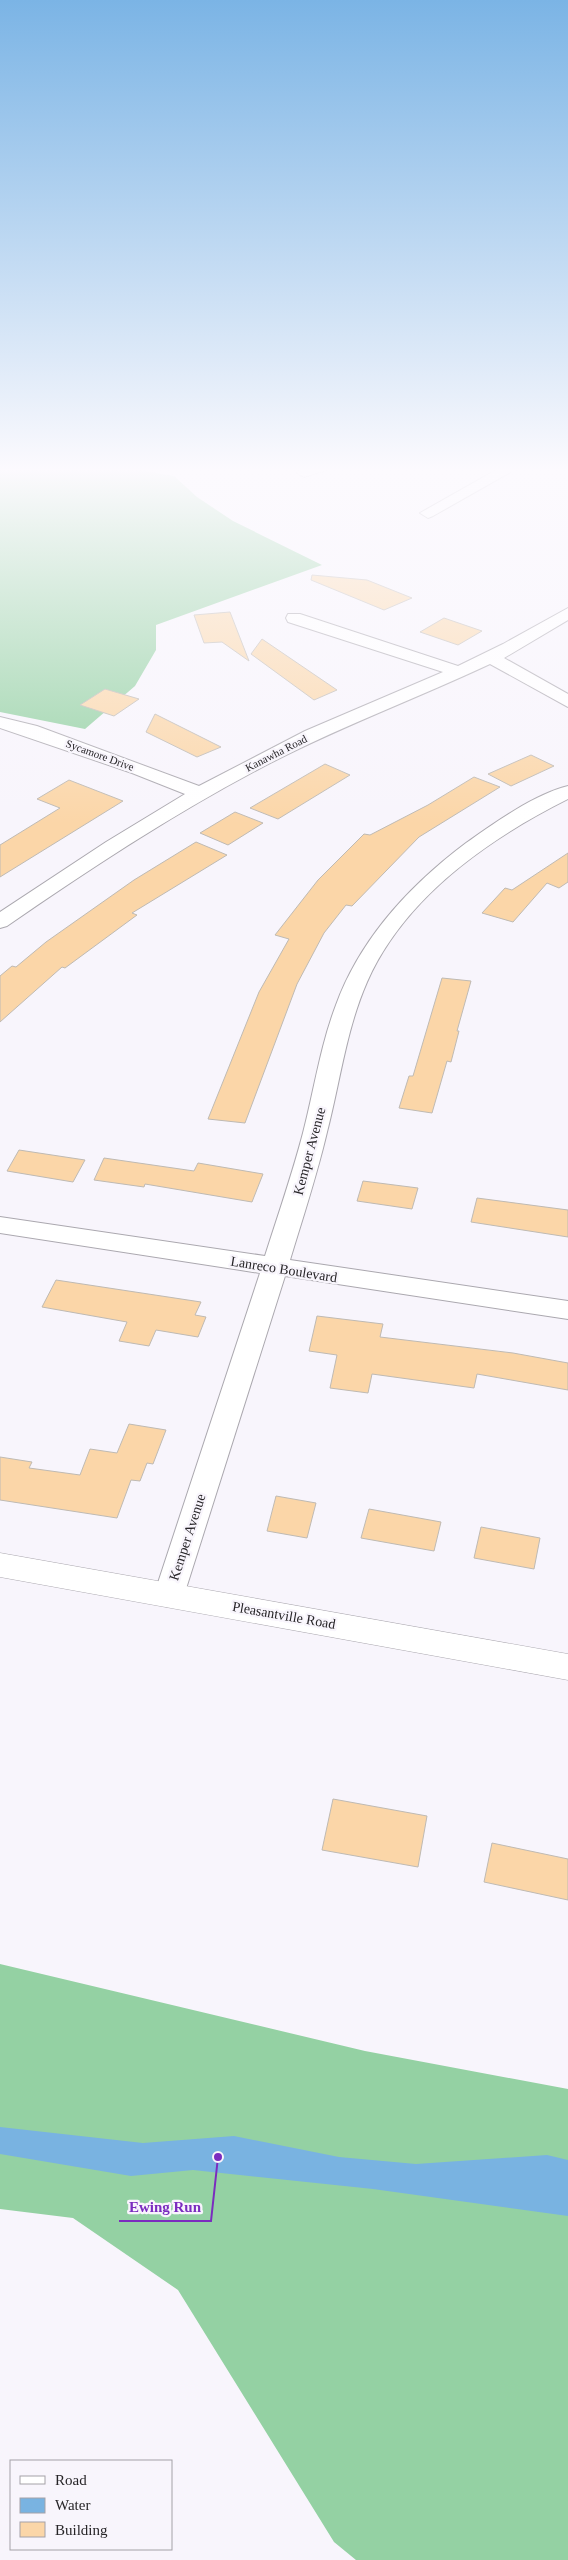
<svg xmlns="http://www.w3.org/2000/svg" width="568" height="2560" font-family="Georgia,serif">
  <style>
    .forest { fill: #94d1a3 }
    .water { fill: #79b3e1 }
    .building { fill: #fbd6a8; stroke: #bfbab3 }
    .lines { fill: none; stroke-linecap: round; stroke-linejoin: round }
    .minor-casing { stroke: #aba8af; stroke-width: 2 }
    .major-casing { stroke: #aba8af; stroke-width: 1 }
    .minor { fill: #fff; fill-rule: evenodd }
    .major { fill: #fff; fill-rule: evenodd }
    .labels { text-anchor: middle; stroke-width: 4.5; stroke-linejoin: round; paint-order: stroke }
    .far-street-label { font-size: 11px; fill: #272528; stroke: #f8f5fc }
    .street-label { font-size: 14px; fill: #272528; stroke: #f8f5fc }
    .leader { fill: none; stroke: #7b2cbf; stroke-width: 2 }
    .callout-dot { fill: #7b2cbf; stroke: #f8f5fc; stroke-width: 2 }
    .callout-label { font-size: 15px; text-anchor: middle; font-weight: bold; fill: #7b2cbf; stroke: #f8f5fc; stroke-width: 4.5; stroke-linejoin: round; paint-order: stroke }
  </style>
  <rect width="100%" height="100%" fill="#f8f5fc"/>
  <!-- forest -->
  <path class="forest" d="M0 466H114L174 476 197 497 233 521 322 565 156 625V650L135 686 85 729 0 712Z
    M0 1964 365 2051 568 2089V2560H356L334 2542 178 2290 73 2218 0 2209Z"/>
  <!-- water -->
  <path class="water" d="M0 2127 143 2143 234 2136 339 2157 416 2164 547 2155 568 2160V2216L373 2189 193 2170 131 2176 0 2154Z"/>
  <!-- building -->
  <path class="building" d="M312 575 367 580 412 598 384 610 311 580Z
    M230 612 249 661 222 642 204 643 194 615Z
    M444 618 482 631 458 645 420 632Z
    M262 639 337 690 314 700 251 654Z
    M105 689 139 699 114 716 80 705Z
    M155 714 221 747 197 757 146 732Z
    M531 755 554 766 511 786 488 774Z
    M325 764 350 775 278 819 250 808Z
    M474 777 500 787 419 837 352 906 346 905 324 933 297 984 245 1123 208 1119 259 992 289 939 275 935 318 880 364 834 370 835 428 805Z
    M69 780 123 801 0 877V845L60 808 37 799Z
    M235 812 263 823 228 845 200 833Z
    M196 842 227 855 132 913 137 915 65 968 62 967 0 1022V976L12 966 16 967 46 942 134 880Z
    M568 853V882L559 888 547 883 513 922 482 913 505 888 512 890Z
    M442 978 471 981 457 1031H459L451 1062 447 1061 432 1113 399 1108 409 1076H413Z
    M19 1150 85 1160 73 1182 7 1171Z
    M104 1158 194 1171 198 1163 263 1174 252 1202 145 1184 144 1187 94 1180Z
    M363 1181 418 1188 412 1209 357 1201Z
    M477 1198 568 1210V1237L471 1222Z
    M56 1280 201 1302 195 1315 206 1317 198 1337 156 1330 149 1346 119 1341 127 1322 42 1307Z
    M317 1316 383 1324 380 1337 513 1353 568 1363V1390L477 1374 474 1388 372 1374 368 1393 330 1388 337 1355 309 1351Z
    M129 1424 166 1430 153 1464 147 1463 140 1481 131 1480 117 1518 0 1500V1457L32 1462 29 1468 80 1475 90 1449 117 1453Z
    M276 1496 316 1503 307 1538 267 1531Z
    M369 1509 441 1522 434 1551 361 1538Z
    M481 1527 540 1538 534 1569 474 1558Z
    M333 1799 427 1816 418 1867 322 1850Z
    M492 1843 568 1859V1900L484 1882Z"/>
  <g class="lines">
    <!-- minor casing -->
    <g class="minor-casing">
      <path id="minor" d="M311 466H332L330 469 304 477 297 473 299 470Z
        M503 466H521L433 516 428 518 420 513Z
        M568 608V620L504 658 568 694V707L490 664C420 697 347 724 278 759 184 807 95 865 7 926L0 928V912L106 842 185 794 132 773 0 728V717L37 726 199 786 305 731 443 672 288 622 286 618 288 614H300L458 666 503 644Z
        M568 786V799C488 839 404 898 367 982 346 1030 340 1082 327 1132 317 1175 303 1217 290 1260L568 1301V1319L285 1276 184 1595 180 1604 169 1607 158 1604 154 1595 260 1273 0 1233V1217L265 1256C278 1215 292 1175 303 1133 314 1091 320 1047 336 1005 360 939 410 885 466 843 494 823 535 794 568 786Z"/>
    </g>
    <!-- major casing -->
    <g class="major-casing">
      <path id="major" d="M0 1553 568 1654V1680L0 1577Z"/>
    </g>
    <!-- minor -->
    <use href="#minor" class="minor"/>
    <!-- major -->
    <use href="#major" class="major"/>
  </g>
  <!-- sky -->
  <linearGradient id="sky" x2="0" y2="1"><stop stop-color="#7bb4e5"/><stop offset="0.57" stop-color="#fcfafe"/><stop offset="1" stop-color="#fcfafe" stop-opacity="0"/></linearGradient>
  <rect width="568" height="824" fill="url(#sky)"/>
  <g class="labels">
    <!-- far-street labels -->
    <g class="far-street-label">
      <text transform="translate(276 753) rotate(-27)" y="4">Kanawha Road</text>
      <text transform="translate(100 755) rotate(20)" y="4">Sycamore Drive</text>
    </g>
    <!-- street labels -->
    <g class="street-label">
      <text transform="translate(309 1151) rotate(-75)" y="5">Kemper Avenue</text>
      <text transform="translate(284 1269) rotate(9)" y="5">Lanreco Boulevard</text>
      <text transform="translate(187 1537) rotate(-72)" y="5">Kemper Avenue</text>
      <text transform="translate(284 1615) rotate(10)" y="5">Pleasantville Road</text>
    </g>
  </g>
  <!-- callouts -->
  <path class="leader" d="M218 2157L211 2221H119"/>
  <circle class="callout-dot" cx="218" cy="2157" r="5"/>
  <g class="callout-label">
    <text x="165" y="2212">Ewing Run</text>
  </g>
  <!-- legend -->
  <rect x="10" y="2460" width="162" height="90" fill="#f8f5fc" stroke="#a4a2a7"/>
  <rect x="20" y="2476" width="25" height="8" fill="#ffffff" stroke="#a4a2a7"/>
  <text x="55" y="2485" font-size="15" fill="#272528">Road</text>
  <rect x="20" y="2498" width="25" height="15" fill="#79b3e1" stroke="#a4a2a7"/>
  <text x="55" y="2510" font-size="15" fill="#272528">Water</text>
  <rect x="20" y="2522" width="25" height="15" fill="#fbd6a8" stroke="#a4a2a7"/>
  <text x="55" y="2535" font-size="15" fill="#272528">Building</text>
</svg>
